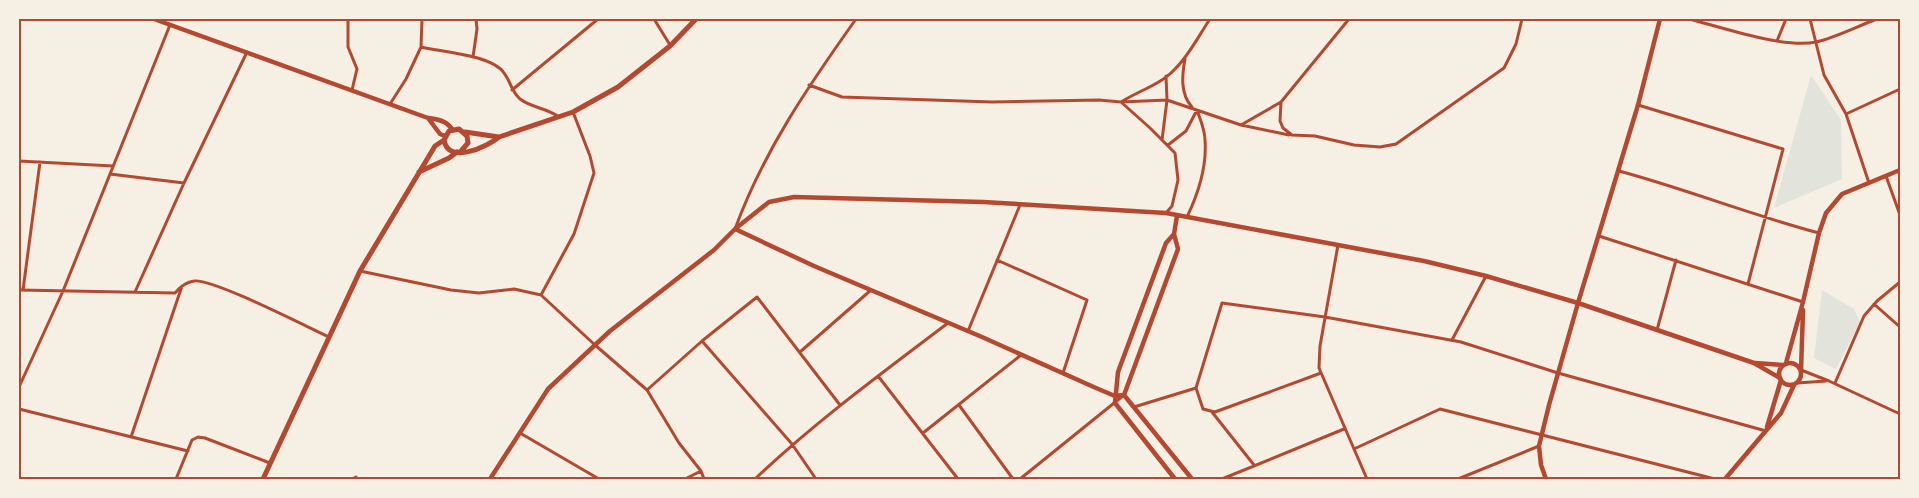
<svg xmlns="http://www.w3.org/2000/svg" width="1919" height="498" font-family="'Archivo Narrow',sans-serif">
  <style>
    .green { fill: #e2e4dc }
    .lines { fill: none; stroke-linecap: round; stroke-linejoin: round }
    .minor { stroke: #b5482f; stroke-width: 3 }
    .tertiary { stroke: #b5482f; stroke-width: 4.5 }
    .secondary { stroke: #b5482f; stroke-width: 5 }
    .neatline { fill: none; stroke: #b5482f; stroke-width: 2 }
  </style>
  <rect width="100%" height="100%" fill="#f6efe4"/>
  <!-- green -->
  <path class="green" d="M1811 75 1841 120 1842 179 1774 208Z
    M1822 290 1854 309 1860 322 1836 369 1814 358Z"/>
  <g class="lines">
    <!-- minor -->
    <path class="minor" d="M348 19V47L357 69 352 90
      M654 19 670 45
      M1689 19C1721 27 1784 49 1816 42 1834 38 1858 26 1877 19
      M1810 19 1824 75 1846 114 1869 183
      M1777 41 1786 19
      M421 47C442 52 492 55 504 73 511 82 511 91 520 99 532 108 547 108 559 117
      M473 57 477 29 476 19
      M1185 59C1182 75 1180 94 1192 107
      M809 85 842 97 992 102 1099 100 1121 102 1167 100 1241 125 1281 102 1349 19
      M512 90 598 19
      M1121 102 1150 128 1175 153 1178 180 1172 206 1166 213
      M1121 102C1138 91 1160 85 1174 70 1189 56 1199 35 1210 19
      M1281 102 1280 121 1283 128 1292 135 1315 136 1354 145 1380 147 1396 144 1504 68 1516 44 1522 19
      M390 104 406 79 421 47 422 19
      M1638 105 1783 149 1748 284
      M1846 114 1900 89
      M1241 125 1289 135
      M1162 140 1167 100 1166 76
      M1168 145 1186 131 1197 110
      M19 161 113 166
      M1619 171C1686 189 1751 215 1819 233
      M110 174 184 183
      M1886 176 1900 215
      M1187 217C1198 194 1207 166 1205 140 1205 130 1200 119 1197 110
      M735 229C763 152 809 85 856 19
      M1599 236 1803 302
      M1338 245 1320 346 1319 368 1367 479
      M997 260 1087 300 1063 373
      M360 271 451 290 479 293 514 289 541 295 595 345 647 390 679 443 701 471 704 479
      M19 290 175 293C180 287 186 282 194 281 212 278 307 327 329 337
      M23 290 40 162
      M135 292 184 183 247 52
      M541 295 574 234 594 173 590 156 573 112
      M1874 304 1900 327
      M1657 330 1676 260
      M968 331 1020 205
      M1452 340 1486 276
      M702 341 792 444 816 479
      M800 352 871 290
      M1801 370 1829 381 1900 414
      M1321 373 1215 412 1203 409 1196 388 1222 303 1325 317 1461 342 1558 373 1766 431
      M878 376 958 479
      M1797 383 1826 381
      M1835 383 1864 316 1877 301 1900 282
      M19 387 63 291 170 25
      M647 390 702 341 757 297 840 405
      M959 405 1013 479
      M1134 407 1196 388
      M19 409 188 451
      M1212 412 1254 465
      M520 433 599 479
      M923 433 1021 355
      M131 437 182 286
      M1354 449 1440 409 1715 479
      M176 479 192 440 198 437 205 438 270 463
      M352 479 356 477
      M685 479 701 471
      M755 479C815 422 882 373 948 323
      M1020 479 1124 395
      M1222 479 1344 429
      M1458 479 1539 446"/>
    <!-- tertiary -->
    <path class="tertiary" d="M154 19 428 118C438 119 447 121 452 129
      M428 118 440 134 445 136
      M1177 216 1174 234 1178 249 1124 395 1192 479
      M735 229 814 266 982 337 1096 388 1115 396 1124 395
      M1174 234 1166 243 1118 372 1115 403 1175 479
      M1779 374a11 11 0 1 1 22 0a11 11 0 1 1-22 0Z
      M1755 363 1783 365
      M1786 363 1803 302 1819 233 1826 213 1842 194 1900 170
      M1801 370 1803 310
      M1767 427 1781 380
      M490 479 548 389 610 331 714 250 735 229 769 202 794 197 983 202 1166 213 1424 261 1486 276 1578 303 1754 363 1780 378
      M1546 479 1541 465 1539 446 1549 405 1578 303 1638 105 1660 19
      M1725 479 1781 413 1794 385"/>
    <!-- secondary -->
    <path class="secondary" d="M465 132 499 137
      M461 151 468 143 467 136 459 129 449 131 444 140C448 165 487 147 499 137L573 112 618 87 670 46 696 19
      M419 172 449 158 457 152
      M263 479 360 271 435 146 444 140"/>
  </g>
  <!-- border -->
  <rect width="1919" height="498" fill="none" stroke="#f6efe4" stroke-width="40"/>
  <rect x="20" y="20" width="1879" height="458" class="neatline"/>
</svg>
